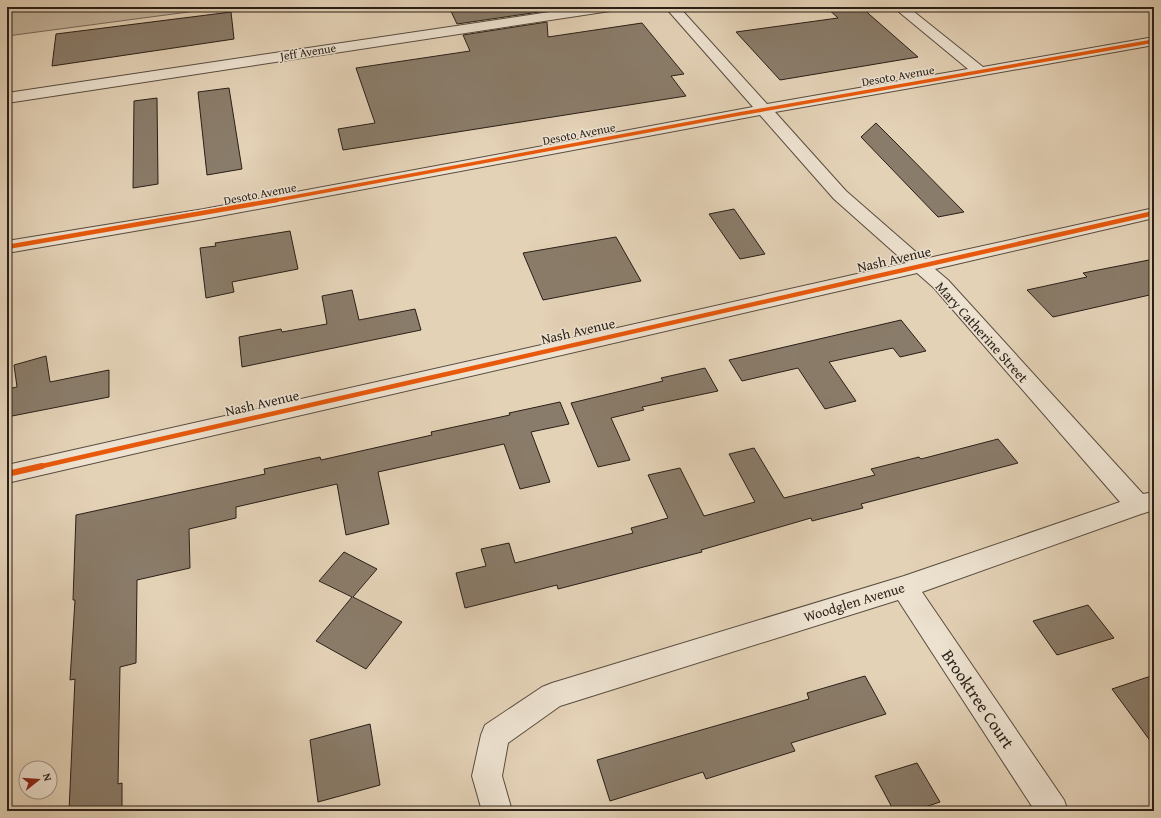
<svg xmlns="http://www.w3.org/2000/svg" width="1161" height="818" font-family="'Gentium Book Plus',serif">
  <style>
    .green { fill: #c4b49c; stroke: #766a5a }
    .building { fill: #8a7c6a; stroke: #291f17 }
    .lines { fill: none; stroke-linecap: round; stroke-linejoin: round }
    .minor-casing { stroke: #584c3f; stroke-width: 2 }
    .minor { fill: #ede2d0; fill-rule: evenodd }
    .cycleway-far2-casing { stroke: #ede2d0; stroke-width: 5 }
    .cycleway-far1-casing { stroke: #ede2d0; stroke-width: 7 }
    .cycleway-casing { stroke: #ede2d0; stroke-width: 8 }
    .cycleway-far2 { stroke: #e8590c; stroke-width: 3.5 }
    .cycleway-far1 { stroke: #e8590c; stroke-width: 4.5 }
    .cycleway { stroke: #e8590c; stroke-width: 6 }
    .labels { text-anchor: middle; stroke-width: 3; stroke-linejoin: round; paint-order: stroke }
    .far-street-label { font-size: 12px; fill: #291f17; stroke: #ede2d0 }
    .street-label { font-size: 14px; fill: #291f17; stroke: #ede2d0 }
    .near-street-label { font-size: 17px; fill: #291f17; stroke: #ede2d0 }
  </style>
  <rect width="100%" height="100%" fill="#e4d2b7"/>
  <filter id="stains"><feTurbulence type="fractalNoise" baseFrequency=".005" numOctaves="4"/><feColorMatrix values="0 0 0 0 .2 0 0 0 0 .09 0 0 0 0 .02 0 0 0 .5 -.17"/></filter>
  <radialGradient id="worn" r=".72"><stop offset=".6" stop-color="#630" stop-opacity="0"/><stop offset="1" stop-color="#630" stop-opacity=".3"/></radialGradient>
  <!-- green -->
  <path class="green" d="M7 7H226L7 36Z"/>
  <!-- building -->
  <path class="building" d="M449 7H546V11L457 24Z
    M826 7H861L918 57 780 80 736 32 838 18Z
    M231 12 234 39 52 66 56 34Z
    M547 22 548 37 642 23 684 74 671 76 686 96 343 150 338 129 375 123 356 68 470 51 463 35Z
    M229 88 242 169 207 175 198 92Z
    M157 98 158 184 133 188 134 101Z
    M876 123 897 144 964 212 938 217 861 137Z
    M734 209 765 254 740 259 709 214Z
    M290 231 298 269 232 282 234 292 206 298 200 248 216 246 215 243Z
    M616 237 641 281 543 300 523 253Z
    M1154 259V294L1053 317 1027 290 1087 277 1083 273Z
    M352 290 359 320 415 309 421 330 242 367 239 337 281 329 282 332 327 324 322 296Z
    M901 320 926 351 900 357 893 348 829 362 856 401 825 409 798 368 742 381 729 360Z
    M46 356 50 382 109 370V397L7 417V389L17 387 14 365Z
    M705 368 718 391 642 407 644 410 611 418 630 460 598 467 571 403 663 381 661 378Z
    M560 402 569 424 531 432 550 482 520 489 504 444 378 472 389 524 346 535 337 484 236 507V518L189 529 190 568 137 580 136 663 120 667 118 784 122 783V811H69L75 679 70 680 75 600H73L76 515 265 474 264 469 320 457 321 460 432 435 431 432 510 415 509 413Z
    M998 439 1018 463 861 504 863 508 812 521 811 518 701 550 702 552 558 589 557 585 465 608 456 573 486 566 481 549 509 543 515 563 633 533 631 528 668 518 648 475 680 468 704 516 755 502 729 454 754 448 784 498 875 475 871 469 919 457 921 459Z
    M344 552 377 569 353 597 402 622 366 669 316 641 352 597 319 581Z
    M1088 605 1114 638 1057 655 1033 621Z
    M1154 675V746L1112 689Z
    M865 676 886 714 791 743 795 751 706 779 703 772 610 801 597 760 809 699 807 693Z
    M370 724 380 785 318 802 310 740Z
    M917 763 940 802 913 811H894L875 776Z"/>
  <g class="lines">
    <!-- minor casing -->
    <g class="minor-casing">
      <path id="minor" d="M583 7H617L615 10 610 11 7 103V93Z
        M665 7H679L767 104 968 69 893 7H908L983 67 1154 37V45L775 112 846 191 924 259 1154 208V218L935 269 948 280 1143 494 1154 492V510L1141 514 922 592 1064 800 1068 811H1035L898 600 560 706 508 743 502 776 512 811H482L472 776 481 735 485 725 542 687 552 683 904 576 1120 502 934 288 917 273 7 483V465L906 263 834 199 760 115 204 219 7 253V241L204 209 753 107Z"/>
    </g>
    <!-- minor -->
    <use href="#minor" class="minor"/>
    <!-- cycleway-far2 casing -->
    <g class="cycleway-far2-casing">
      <path id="cycleway-far2" d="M272 201 739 114 1154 41"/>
    </g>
    <!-- cycleway-far1 casing -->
    <g class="cycleway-far1-casing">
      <path id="cycleway-far1" d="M7 247 277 200
        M38 467 1154 213"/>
    </g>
    <!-- cycleway casing -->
    <g class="cycleway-casing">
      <path id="cycleway" d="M7 474 42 466"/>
    </g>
    <!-- cycleway-far2 -->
    <use href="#cycleway-far2" class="cycleway-far2"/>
    <!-- cycleway-far1 -->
    <use href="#cycleway-far1" class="cycleway-far1"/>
    <!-- cycleway -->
    <use href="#cycleway" class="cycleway"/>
  </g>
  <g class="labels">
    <!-- far-street labels -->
    <g class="far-street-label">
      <text transform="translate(308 52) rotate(-9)" y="4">Jeff Avenue</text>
      <text transform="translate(898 76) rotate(-10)" y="4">Desoto Avenue</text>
      <text transform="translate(579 134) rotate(-11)" y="4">Desoto Avenue</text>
      <text transform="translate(260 194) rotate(-11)" y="4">Desoto Avenue</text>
    </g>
    <!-- street labels -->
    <g class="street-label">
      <text transform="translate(894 259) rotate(-13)" y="5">Nash Avenue</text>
      <text transform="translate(578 331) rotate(-13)" y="5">Nash Avenue</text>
      <text transform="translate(982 332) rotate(48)" y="5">Mary Catherine Street</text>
      <text transform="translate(262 403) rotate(-13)" y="5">Nash Avenue</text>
      <text transform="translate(854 602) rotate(-17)" y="5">Woodglen Avenue</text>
    </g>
    <!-- near-street labels -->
    <g class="near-street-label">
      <text transform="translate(978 699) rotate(56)" y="6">Brooktree Court</text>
    </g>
  </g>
  <!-- margin -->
  <rect width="1161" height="818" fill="none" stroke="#e4d2b7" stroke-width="24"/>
  <rect x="8" y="8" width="1145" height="802" fill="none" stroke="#291f17" stroke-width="2"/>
  <rect x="12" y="12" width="1137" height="794" fill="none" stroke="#291f17"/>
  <!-- north arrow -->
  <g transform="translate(38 780) rotate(73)"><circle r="19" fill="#ede2d0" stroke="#9f9486"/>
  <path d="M0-3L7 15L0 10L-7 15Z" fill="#8f2418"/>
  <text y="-6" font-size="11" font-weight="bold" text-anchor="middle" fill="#291f17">N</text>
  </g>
  <rect width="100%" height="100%" filter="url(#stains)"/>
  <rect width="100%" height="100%" fill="url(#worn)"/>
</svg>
